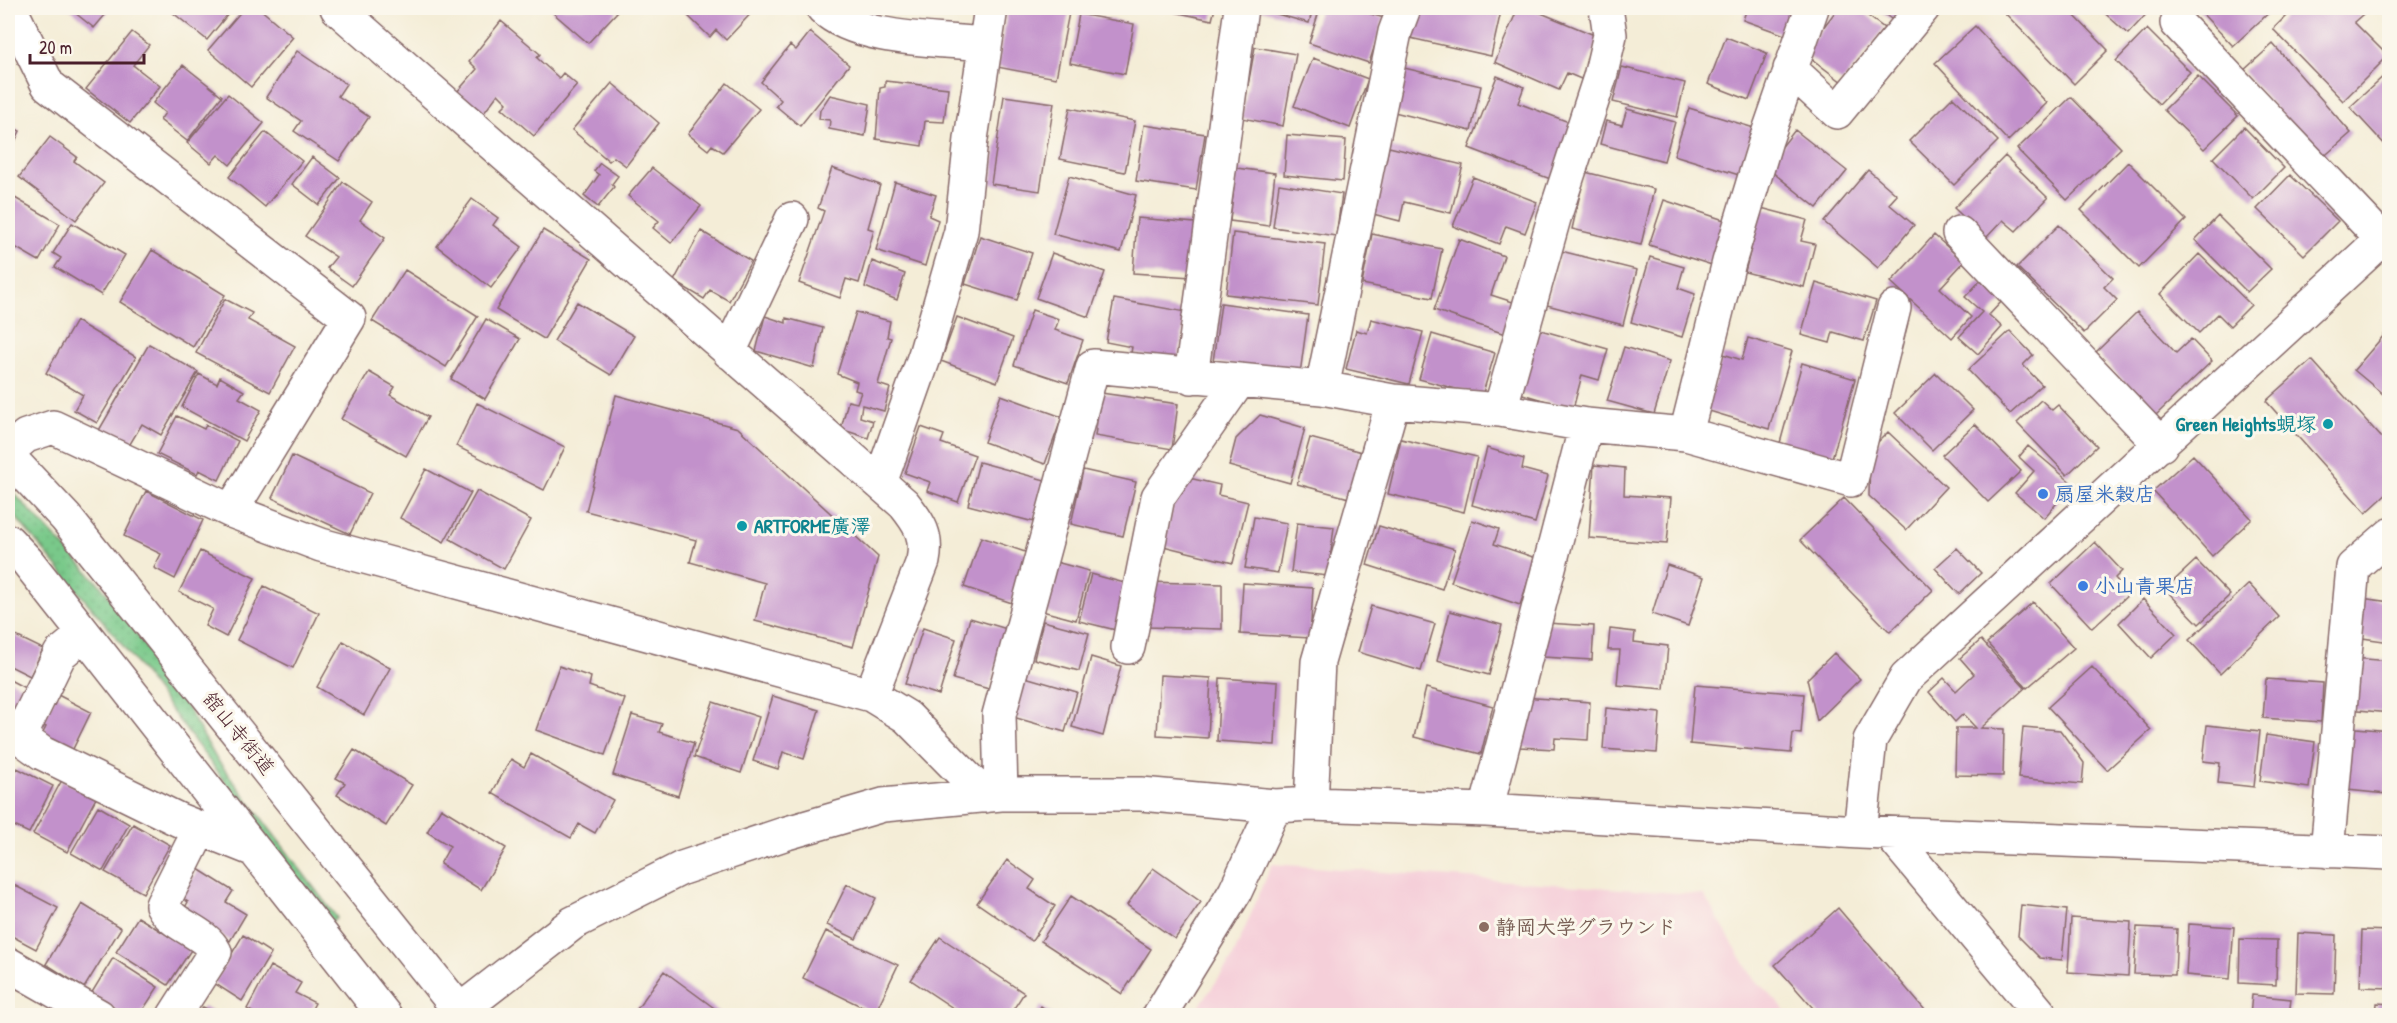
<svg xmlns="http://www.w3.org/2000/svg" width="2397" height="1023" font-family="'Patrick Hand','Klee One',sans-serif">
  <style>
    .built { fill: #f5cfd9 }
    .grass { fill: url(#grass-dots); stroke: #62745a; stroke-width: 1.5 }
    .building { fill: #c291cb }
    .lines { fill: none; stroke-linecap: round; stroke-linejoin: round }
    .minor-casing { stroke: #866767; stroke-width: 36 }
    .minor { stroke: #fff; stroke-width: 33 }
    .culture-dot { fill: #0f9aa8; stroke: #fbf7ec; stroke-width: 2 }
    .shop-dot { fill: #3f7fe0; stroke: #fbf7ec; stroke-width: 2 }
    .education-dot { fill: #8d6e63; stroke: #fbf7ec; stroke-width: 2 }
    .labels { text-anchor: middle; stroke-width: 6; stroke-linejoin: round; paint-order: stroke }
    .culture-label { font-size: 20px; font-weight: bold; fill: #0d838f; stroke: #fbf7ec; text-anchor: end }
    .shop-label { font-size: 20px; font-weight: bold; fill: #366cbe; stroke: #fbf7ec; text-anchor: start }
    .street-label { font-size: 20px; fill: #4a1f2b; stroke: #fbf7ec }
    .education-label { font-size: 20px; font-weight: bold; fill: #785e54; stroke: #fbf7ec; text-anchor: start }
  </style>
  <defs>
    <pattern id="grass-dots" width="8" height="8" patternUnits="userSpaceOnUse" patternTransform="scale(1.5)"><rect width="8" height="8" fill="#79c98a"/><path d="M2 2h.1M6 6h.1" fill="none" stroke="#6aac77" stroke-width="1.8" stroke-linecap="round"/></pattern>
  </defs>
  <rect width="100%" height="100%" fill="#fbf7ec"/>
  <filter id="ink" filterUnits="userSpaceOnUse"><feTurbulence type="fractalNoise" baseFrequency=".0167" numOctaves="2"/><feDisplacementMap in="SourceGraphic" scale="12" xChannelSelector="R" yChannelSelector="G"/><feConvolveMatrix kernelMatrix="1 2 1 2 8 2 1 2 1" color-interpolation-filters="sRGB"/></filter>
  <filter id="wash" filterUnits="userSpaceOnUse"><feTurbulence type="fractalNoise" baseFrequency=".008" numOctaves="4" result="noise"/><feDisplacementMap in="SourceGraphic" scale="24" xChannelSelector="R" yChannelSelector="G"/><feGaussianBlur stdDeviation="1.35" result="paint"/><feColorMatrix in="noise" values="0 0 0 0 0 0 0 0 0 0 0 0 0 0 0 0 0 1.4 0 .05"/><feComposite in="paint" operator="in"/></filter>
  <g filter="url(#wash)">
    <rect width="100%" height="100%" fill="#f4edd7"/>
    <!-- built -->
    <path class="built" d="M1272 864 1704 895 1752 976 1790 1015H1193L1232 959Z"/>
    <!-- grass -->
    <path class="grass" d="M8 487 103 588 176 688 216 758 337 918 330 922 117 638 8 508Z"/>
    <g id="blocks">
      <!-- building -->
      <path class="building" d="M69 8H111L94 28Z
        M167 8H233L207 40Z
        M244 8H259L293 37 251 87 208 50Z
        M556 8H612L617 12 588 43 552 12Z
        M685 8H756L726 40 716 30 710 37 684 12 687 10Z
        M1008 8H1070L1056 78 997 67Z
        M1156 8H1215L1212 20Z
        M1255 8H1313L1309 23Z
        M1320 8H1352L1384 18 1369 63 1309 43Z
        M1417 8H1484L1501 11 1491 56 1410 38Z
        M1518 8H1529L1599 37 1581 79 1567 73 1559 90 1495 62Z
        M1747 8H1795L1785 35 1743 20Z
        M1838 8H1857L1884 28 1842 82 1804 53Z
        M1876 8H1904L1894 21Z
        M2000 8H2067L2108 50 2074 84Z
        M2099 8H2152L2128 34Z
        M2197 8H2274L2233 46Z
        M2294 8H2370L2354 22 2388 56 2343 101 2273 29Z
        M1079 14 1134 24 1125 74 1070 63Z
        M501 21 540 54 537 58 559 78 563 73 577 85 534 136 502 108 507 103 498 94 484 113 457 92 477 69 469 61Z
        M1975 26 2047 103 2008 141 1935 63Z
        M2147 29 2190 72 2159 104 2116 61Z
        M132 32 149 45 133 65 160 86 130 123 86 89Z
        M810 32 849 65 800 126 776 106 781 100 761 82 790 45 796 50Z
        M1726 37 1767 53 1749 100 1708 84Z
        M2273 44 2351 133 2320 160 2243 71Z
        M1255 47 1296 54 1283 126 1242 118Z
        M297 51 346 84 338 96 369 117 339 161 294 131 301 121 266 97Z
        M1313 58 1368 79 1350 128 1294 106Z
        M183 65 222 96 187 141 160 120 165 113 153 103Z
        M1400 67 1481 86 1471 131 1390 111Z
        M1622 67 1685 83 1677 117 1613 102Z
        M2388 72 2390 74V150L2350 107Z
        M1497 76 1524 87 1518 103 1574 124 1553 180 1469 148Z
        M2198 76 2238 116 2204 149 2164 110Z
        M885 81 948 88 944 122 925 121 922 146 876 139 880 88 885 87Z
        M612 83 659 123 626 166 614 157 609 161 572 130Z
        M727 83 759 109 723 152 712 145 708 150 688 134Z
        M228 94 264 123 230 165 218 155 211 163 187 143Z
        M830 95 870 104 865 136 829 129 830 120 819 119 820 110Z
        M1004 96 1054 103 1040 191 991 184Z
        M1953 97 1998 141 1954 185 1909 141Z
        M2071 97 2121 148 2067 200 2017 149Z
        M1070 108 1135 121 1125 172 1060 159Z
        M1689 108 1754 128 1739 175 1674 155Z
        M1627 109 1675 122 1664 161 1600 144 1606 121 1622 125Z
        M8 125 20 131 8 156Z
        M1144 125 1205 134 1196 190 1136 181Z
        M2244 127 2284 168 2253 199 2213 158Z
        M1795 130 1847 171 1817 208 1766 167Z
        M265 132 302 161 265 207 229 177Z
        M1287 135 1346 140 1343 181 1284 175Z
        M50 137 77 157 74 161 104 183 76 220 19 177Z
        M1389 147 1463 165 1451 213 1404 202 1400 221 1373 214Z
        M2005 156 2048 198 2016 231 2003 220 1986 238 1954 208Z
        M312 157 340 178 319 205 292 184Z
        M2128 162 2186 220 2139 268 2081 210Z
        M600 163 618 176 612 184 614 187 598 207 584 196 599 175 594 171Z
        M652 168 701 206 671 243 653 228 659 221 628 196Z
        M832 168 880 185 868 228 874 230 859 283 846 279 840 298 799 283 824 211 818 208Z
        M1236 168 1275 173 1269 226 1230 221Z
        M1868 170 1897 195 1889 204 1914 225 1878 268 1824 222Z
        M1585 172 1654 189 1641 245 1572 229Z
        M2290 175 2338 221 2304 255 2257 209Z
        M1069 176 1136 195 1121 252 1053 234Z
        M1473 177 1537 202 1525 233 1506 226 1499 244 1453 226Z
        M343 182 372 202 360 220 385 238 352 286 327 268 336 257 305 236Z
        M895 182 936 195 929 216 938 220 925 266 876 250Z
        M1279 184 1342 194 1336 236 1273 227Z
        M8 194 60 224 39 261 8 243Z
        M472 199 498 218 493 225 522 247 491 288 437 246Z
        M1664 200 1727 221 1712 265 1649 245Z
        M1761 208 1807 220 1801 241 1815 244 1804 287 1745 272Z
        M2218 216 2271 269 2247 292 2195 240Z
        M1137 218 1195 223 1191 277 1133 273Z
        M72 223 125 255 101 295 55 267 61 258 53 253Z
        M2059 225 2113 278 2104 287 2117 300 2084 333 2017 267Z
        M543 230 591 259 544 339 496 310Z
        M701 231 751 261 729 301 710 290 704 299 674 281Z
        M1233 233 1325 244 1318 305 1226 294Z
        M1372 234 1442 249 1432 298 1362 284Z
        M1934 235 1964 262 1940 288 1971 317 1952 338 1891 282Z
        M980 236 1032 253 1017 300 965 284Z
        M1459 239 1504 256 1491 295 1516 303 1505 334 1434 310Z
        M152 250 225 295 193 347 120 302Z
        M1561 251 1637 270 1623 325 1547 305Z
        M1052 253 1105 272 1089 317 1036 298Z
        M2199 254 2251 305 2230 326 2218 314 2199 333 2160 294Z
        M1650 257 1684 267 1678 288 1695 294 1682 337 1631 322Z
        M872 261 905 274 897 300 865 287Z
        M405 270 478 316 446 367 372 321Z
        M1980 281 2003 300 1989 315 2002 327 1978 354 1959 337 1982 312 1965 297Z
        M1816 283 1876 301 1864 341 1833 332 1830 343 1801 335Z
        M225 299 252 313 248 320 295 346 270 392 196 353Z
        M1114 299 1186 312 1178 362 1131 353 1132 347 1106 342Z
        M577 302 634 336 611 375 554 341Z
        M1221 303 1308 315 1300 374 1213 362Z
        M1032 310 1059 319 1055 330 1083 340 1068 383 1014 365Z
        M856 312 890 321 887 337 891 338 878 384 890 388 884 411 862 405 860 417 873 421 868 438 841 429 848 401 857 403 861 392 855 390 857 382 837 374Z
        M2137 312 2176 353 2191 339 2212 361 2156 415 2096 352Z
        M765 316 786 323V318L823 328 814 368 756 351Z
        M957 317 1013 338 997 382 941 361Z
        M486 319 520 339 485 399 451 379Z
        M1371 319 1423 332 1409 384 1346 369 1356 330 1367 333Z
        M76 321 136 357 97 423 74 410 83 395 46 373Z
        M1537 329 1608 349 1599 380 1582 375 1573 409 1519 393Z
        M2010 331 2033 355 2023 365 2042 385 2010 414 1968 370Z
        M1432 334 1495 353 1482 396 1419 379Z
        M2385 334 2390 337V400L2354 370Z
        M1748 338 1792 351 1769 429 1706 410 1723 354 1742 360Z
        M149 344 198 372 161 435 142 424 127 449 98 432Z
        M1624 347 1670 361 1654 414 1607 401Z
        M2312 360 2390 447V491L2366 513 2266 401Z
        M1802 363 1855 379 1832 458 1780 443Z
        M369 372 395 387 390 395 428 417 406 456 341 419Z
        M1936 373 1973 410 1932 450 1895 413Z
        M199 374 217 384 220 377 244 391 239 398 261 410 244 441 182 407Z
        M1101 393 1178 404 1172 449 1095 436Z
        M616 395 738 428 878 557 853 647 755 621 765 583 690 562 696 540 586 511Z
        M1001 395 1062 417 1045 464 984 442Z
        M2041 400 2052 410 2058 405 2097 446 2067 475 2017 423Z
        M477 403 565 447 544 490 456 446Z
        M1260 415 1305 428 1290 483 1229 466 1236 439Z
        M177 416 204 429 206 425 238 441 219 480 199 470 197 474 157 454Z
        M1975 424 2021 471 1988 502 1942 455Z
        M921 427 944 435 941 443 975 455 958 502 927 491 930 482 905 473Z
        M1888 432 1946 487 1906 530 1869 496 1870 450Z
        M1310 438 1362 452 1349 498 1297 484Z
        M1401 439 1477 457 1464 512 1388 494Z
        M2028 446 2073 484 2044 518 2015 493 2034 471 2019 457Z
        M1487 448 1524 459 1522 469 1548 476 1535 523 1472 505Z
        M2193 455 2252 519 2212 556 2153 491Z
        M292 456 370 493 350 534 272 498Z
        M979 462 1045 480 1034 522 968 505Z
        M1594 465 1625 468 1624 495 1671 498 1667 544 1589 538Z
        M426 469 471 493 444 542 400 518Z
        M1083 470 1136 482 1123 536 1071 524Z
        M1180 476 1220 485 1218 495 1248 502 1233 563 1163 546Z
        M146 491 203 520 175 579 154 568 161 554 124 536Z
        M477 491 531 520 504 569 450 539Z
        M1844 498 1933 590 1890 632 1800 540Z
        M1254 517 1287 523 1278 573 1245 568Z
        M1472 520 1499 529 1494 544 1536 558 1520 605 1451 582Z
        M1297 523 1334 527 1328 576 1291 572Z
        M1379 526 1455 549 1442 589 1367 565Z
        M981 537 1028 553 1012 603 964 587Z
        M2095 542 2122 571 2115 578 2129 594 2092 628 2051 584Z
        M1957 548 1981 573 1959 594 1935 568Z
        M200 551 255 578 226 637 205 626 213 609 179 592Z
        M2196 560 2230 595 2199 624 2165 589Z
        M1056 562 1089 571 1076 620 1042 611Z
        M1667 565 1704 577 1688 626 1652 614Z
        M1091 574 1132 585 1120 631 1079 621Z
        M1146 582 1222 584V629L1146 627Z
        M1243 583 1313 588 1310 638 1240 634Z
        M2249 584 2279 617 2220 674 2189 640Z
        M264 586 319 613 293 668 237 640Z
        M2361 598 2390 602V642L2356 637Z
        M2143 599 2176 634 2151 658 2119 623Z
        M2033 602 2074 648 2027 688 1987 643Z
        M1371 606 1435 624 1421 671 1358 652Z
        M1450 611 1502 625 1489 675 1437 661Z
        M970 618 1007 629 989 689 953 679Z
        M1043 621 1089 633 1079 671 1034 659Z
        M1546 623 1594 626 1592 660 1544 657Z
        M923 628 956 639 939 695 905 684Z
        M1610 629 1635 632 1634 642 1668 646 1664 689 1617 685 1620 650H1608Z
        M14 635 43 649 30 676 8 665V647Z
        M1981 640 2025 688 1981 728 2004 729 2003 776 1955 775 1956 728H1976L1963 714 1955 722 1929 692 1944 678 1956 691 1974 674 1960 658Z
        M343 641 390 668 364 715 317 687Z
        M1834 653 1860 679 1817 721 1807 679Z
        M1091 657 1121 666 1103 736 1072 727Z
        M2352 658 2390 661V713L2348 709Z
        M559 666 591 677 589 686 625 699 605 755 536 730Z
        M2092 667 2151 730 2107 770 2048 707Z
        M1160 675 1211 678 1208 738 1157 735Z
        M1025 677 1077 692 1065 732 1013 717Z
        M1220 678 1278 682 1275 745 1217 741Z
        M8 679 25 688 8 723Z
        M2266 679 2323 683 2321 722 2263 718Z
        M1695 685 1804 694 1801 734 1793 733 1791 753 1690 744Z
        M1426 688 1493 706 1481 754 1414 737Z
        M56 694 91 712 70 755 42 735 46 727 41 725Z
        M773 696 819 710 804 759 783 752 778 769 753 761Z
        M1523 697 1590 702 1588 740 1555 738 1554 749 1520 747Z
        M713 702 759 717 741 773 694 757Z
        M1606 708 1660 713 1657 753 1603 749Z
        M632 715 662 724 659 732 694 743 678 796 613 775Z
        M2207 725 2260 731 2254 787 2218 783 2220 763 2203 761Z
        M2023 727 2060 730 2084 763 2082 784 2018 778Z
        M2345 727 2390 731 2386 794 2338 789Z
        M2266 735 2315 742 2309 788 2260 781Z
        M354 750 412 785 386 826 337 795 345 783 336 778Z
        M531 754 613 800 595 833 579 824 571 838 492 793 511 759 524 767Z
        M17 768 53 786 29 833 8 823V787Z
        M62 780 96 798 67 852 33 834Z
        M98 806 129 824 103 871 71 853Z
        M441 808 506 848 481 890 440 864 450 846 427 832Z
        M133 824 170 845 143 893 105 872Z
        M1007 860 1035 880 1029 889 1055 906 1032 941 977 903Z
        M1153 868 1201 902 1175 939 1127 905Z
        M198 869 233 891 226 902 246 914 230 941 183 911 188 902 181 897Z
        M8 882 58 908 36 949 8 934Z
        M847 884 876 898 856 939 827 925Z
        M1071 896 1151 949 1122 994 1041 941Z
        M82 904 121 928 84 988 46 964Z
        M2021 905 2067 910 2062 960 2040 958 2018 936Z
        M1838 908 1930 1016H1820L1775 965Z
        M138 917 191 950 168 985 116 952Z
        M2071 918 2131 922 2128 976 2068 972Z
        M2189 924 2234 927 2230 979 2186 975Z
        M2137 927 2177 929 2175 975 2134 974Z
        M2362 930 2390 931V988L2360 987Z
        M826 931 898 965 875 1013 803 978Z
        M2298 933 2336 935 2334 994 2296 993Z
        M243 935 271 953 242 1001 214 983Z
        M940 937 1024 993 1009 1016H965L911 980Z
        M2240 939 2277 940 2276 985 2239 983Z
        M113 958 158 987 139 1016H124L91 994Z
        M270 966 301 983 295 993 315 1003 308 1016H259L247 1009Z
        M664 971 725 1016H632Z
        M2252 995 2291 999 2289 1016H2250Z
        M2377 1003 2390 1004V1016H2376Z
        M1041 1006 1055 1016H1035Z
        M203 1007 221 1016H199Z
        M2140 1012 2197 1013V1016H2140Z"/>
    </g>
  </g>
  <g filter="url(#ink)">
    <use href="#blocks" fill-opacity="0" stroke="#866767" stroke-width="1.5"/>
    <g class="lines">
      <!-- minor casing -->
      <g class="minor-casing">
        <path id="minor" d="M10 8 48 85 349 318 231 511
          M337 8 904 504C920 524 928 536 923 561L871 695
          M823 8C857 41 938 39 984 44
          M2177 23 2382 239
          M1790 69 1837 112 1923 8
          M1959 233 2161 445
          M729 352 792 219
          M1191 377 1241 8
          M1322 388 1395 32 1404 8
          M1500 410 1554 218 1600 77 1610 35 1606 8
          M1686 434 1851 480 1894 308
          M8 451 26 436 53 427 231 511 321 545 871 695 907 717 985 796
          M8 456 66 518 464 1016
          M880 483 925 355 961 231 971 139 991 8
          M8 541 27 561 385 1016
          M84 634 60 654 24 728V740L42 753 179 820 252 849
          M1128 647 1158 497 1239 381
          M1001 794 999 715 1093 366 1322 388 1393 401 1500 410 1586 425 1686 434 1729 262 1766 140 1812 8
          M1311 804 1318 662 1393 401
          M1486 810 1586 425
          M1860 832 1870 740 1906 678 2390 232
          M1890 834 2042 1016
          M2327 851 2353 567 2390 535
          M8 964 99 1016
          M174 1016 215 952C204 930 173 927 162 905L200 829
          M453 1016 573 923 682 868 787 833 883 805 1001 794H1141L1275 806 1311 804 1486 810 1860 832 2390 853
          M1159 1016 1235 892 1275 806"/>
      </g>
      <!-- minor -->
      <use href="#minor" class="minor"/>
    </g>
  </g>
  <!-- markers -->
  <g class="culture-dot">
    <circle cx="2328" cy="424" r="6"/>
    <circle cx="742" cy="526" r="6"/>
  </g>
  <g class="shop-dot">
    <circle cx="2043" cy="494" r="6"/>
    <circle cx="2083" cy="586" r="6"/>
  </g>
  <circle class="education-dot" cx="1484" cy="927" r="6"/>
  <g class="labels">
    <!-- culture labels -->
    <g class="culture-label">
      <text x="2316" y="431">Green Heights蜆塚</text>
      <text x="754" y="533" text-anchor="start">ARTFORME廣澤</text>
    </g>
    <!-- shop labels -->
    <g class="shop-label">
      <text x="2055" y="501">扇屋米穀店</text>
      <text x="2095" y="593">小山青果店</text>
    </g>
    <!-- street labels -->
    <g class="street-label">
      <text transform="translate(239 733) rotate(51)" y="7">舘山寺街道</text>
    </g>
    <!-- education labels -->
    <g class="education-label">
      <text x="1496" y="934">静岡大学グラウンド</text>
    </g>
  </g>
  <!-- margin -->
  <rect width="2397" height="1023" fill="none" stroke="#fbf7ec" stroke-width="30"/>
  <!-- scale -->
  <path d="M30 54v9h114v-9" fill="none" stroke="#4a1f2b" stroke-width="3"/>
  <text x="39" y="54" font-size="18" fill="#4a1f2b" stroke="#fbf7ec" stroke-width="4.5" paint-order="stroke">20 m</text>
</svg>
